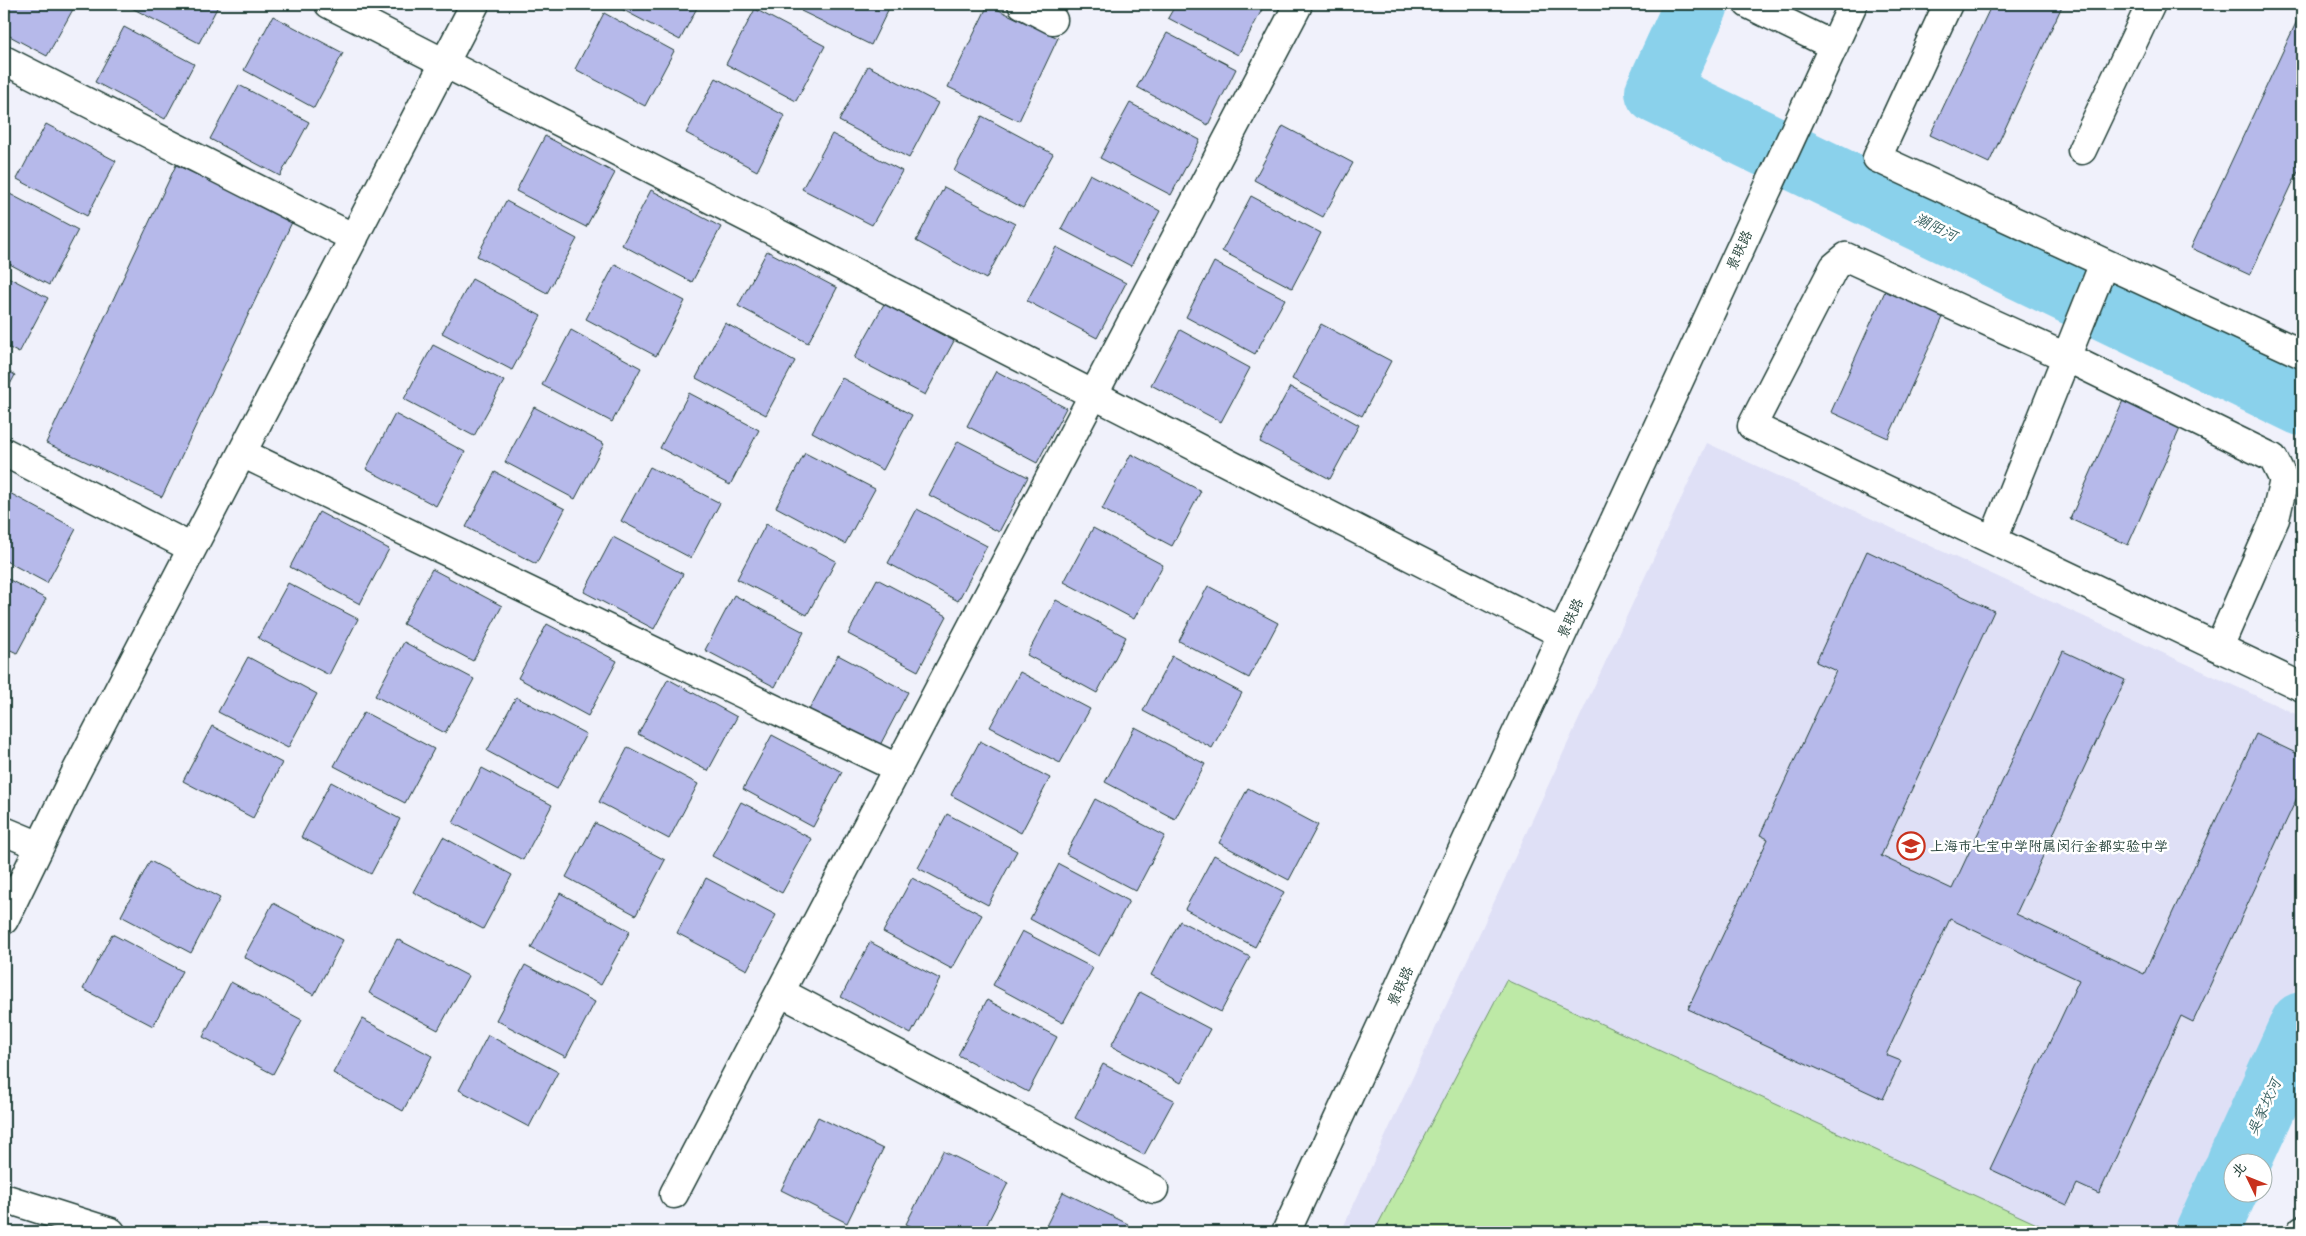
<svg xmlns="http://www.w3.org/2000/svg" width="2306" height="1236" font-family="Kalam,'LXGW WenKai TC',sans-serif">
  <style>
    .built { fill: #dfe0f6 }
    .green { fill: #bde9a6; stroke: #6e936d }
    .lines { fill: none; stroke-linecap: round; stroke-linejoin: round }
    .river { stroke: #8ad1eb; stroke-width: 64 }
    .building { fill: #b6b9ea; stroke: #1f3d34 }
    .minor-casing { stroke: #1f3d34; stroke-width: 31 }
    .major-casing { stroke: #1f3d34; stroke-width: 31 }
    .minor { stroke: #fff; stroke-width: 28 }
    .major { stroke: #fff; stroke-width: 28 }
    .labels { text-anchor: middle; stroke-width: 5; stroke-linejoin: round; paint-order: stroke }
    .street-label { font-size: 14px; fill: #1f3d34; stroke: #fff }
    .poi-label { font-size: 14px; fill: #1f3d34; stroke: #fff; text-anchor: start }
    .water-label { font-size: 15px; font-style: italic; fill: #3a6262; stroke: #fff }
  </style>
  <rect width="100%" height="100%" fill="#f0f1fb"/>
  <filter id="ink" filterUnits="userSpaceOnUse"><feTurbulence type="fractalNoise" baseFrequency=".02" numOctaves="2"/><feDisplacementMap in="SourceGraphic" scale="10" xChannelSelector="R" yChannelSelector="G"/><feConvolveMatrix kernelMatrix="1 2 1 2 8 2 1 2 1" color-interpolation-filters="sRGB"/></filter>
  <g filter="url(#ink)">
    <!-- built -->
    <path class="built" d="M1707 443 2302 717V975L2180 1232H1341Z"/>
    <!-- green -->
    <path class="green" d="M1506 980 2054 1232H1374Z"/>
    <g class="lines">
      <!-- river -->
      <path class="river" d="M1697 4 1657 92 2302 404
        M2238 1164 2302 1024
        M2207 1232 2234 1173"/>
    </g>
    <!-- building -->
    <path class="building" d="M4 4H76L47 56 4 33Z
      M130 4H219L199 43 128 6Z
      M612 4H699L680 40Z
      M805 4H891L871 45 801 11Z
      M1176 4H1265L1238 55 1168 18Z
      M1992 4H2063L1989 163 1930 135Z
      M988 5 1058 38 1019 121 948 87Z
      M755 9 825 46 796 101 726 64Z
      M2302 10V163L2250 275 2191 248Z
      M604 13 674 51 645 106 575 69Z
      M273 16 343 53 314 108 244 70Z
      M124 27 194 64 165 119 95 82Z
      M1167 33 1236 69 1208 125 1137 87Z
      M868 66 938 103 909 158 839 121Z
      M716 78 785 116 757 171 686 133Z
      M239 85 309 122 280 176 210 139Z
      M1130 103 1200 140 1171 195 1100 158Z
      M982 116 1053 154 1023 208 954 171Z
      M46 124 116 161 87 216 17 179Z
      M1283 126 1353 163 1323 217 1254 180Z
      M832 134 902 171 872 225 802 189Z
      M545 136 615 173 586 227 516 191Z
      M176 165 293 220 162 497 46 443Z
      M1090 174 1160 211 1131 266 1061 229Z
      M944 187 1015 224 986 279 916 241Z
      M651 190 721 227 692 282 622 245Z
      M8 193 78 230 49 285 4 261V201Z
      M1251 196 1321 233 1292 288 1222 251Z
      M506 201 577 239 547 293 477 256Z
      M1056 247 1126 283 1097 338 1027 301Z
      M767 251 837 288 808 343 738 306Z
      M1214 262 1285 299 1255 354 1186 317Z
      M615 264 685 301 656 356 586 319Z
      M4 275 48 298 19 353 4 345Z
      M472 279 541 316 512 370 442 333Z
      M1886 289 1944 315 1888 438 1831 412Z
      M884 304 954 341 925 395 854 358Z
      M725 323 795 361 766 415 696 378Z
      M1321 324 1391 361 1362 416 1292 379Z
      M571 330 641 368 612 422 542 385Z
      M1180 330 1250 368 1221 422 1151 385Z
      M433 345 504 381 474 436 404 399Z
      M4 369 15 375 4 396Z
      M996 371 1066 408 1037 463 967 426Z
      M842 378 912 415 883 470 812 432Z
      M1290 387 1359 425 1330 479 1260 442Z
      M689 393 759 430 730 485 660 448Z
      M2125 396 2183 422 2128 545 2070 519Z
      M534 407 604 444 575 499 505 462Z
      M395 414 465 452 436 506 366 469Z
      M958 441 1028 477 999 532 929 495Z
      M805 453 875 489 845 544 776 507Z
      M1131 454 1201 491 1172 546 1102 509Z
      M650 467 720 503 691 558 621 521Z
      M495 472 565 509 536 564 466 527Z
      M6 491 76 529 47 583 4 560V496Z
      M917 509 987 546 958 601 888 563Z
      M319 512 389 549 360 604 290 567Z
      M766 524 836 561 807 615 737 579Z
      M1093 528 1163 565 1134 619 1064 582Z
      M613 537 683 574 654 629 584 592Z
      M1867 551 1994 611 1881 856 1952 889 2063 651 2125 680 2016 914 2144 974 2256 734 2302 756V787L2193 1022 2181 1016 2099 1194 2077 1184 2067 1205 1990 1169 2079 980 1950 919 1886 1055 1901 1061 1883 1099 1688 1009 1768 839 1760 835 1836 671 1816 662Z
      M432 569 502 606 473 661 403 624Z
      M4 577 46 599 17 653 4 647Z
      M877 579 947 616 918 671 848 634Z
      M288 583 358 619 329 675 258 638Z
      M1208 586 1278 623 1249 678 1179 641Z
      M734 595 804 632 775 687 705 650Z
      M1056 600 1126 637 1097 693 1027 655Z
      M2302 603V623L2295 620Z
      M547 624 617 661 588 716 518 678Z
      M404 642 474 679 445 733 375 696Z
      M838 655 908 692 879 747 809 710Z
      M1172 656 1242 693 1212 748 1143 711Z
      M248 657 317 694 288 748 218 712Z
      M4 661 9 664 4 673Z
      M1020 672 1090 709 1060 763 990 727Z
      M668 679 737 717 708 771 638 734Z
      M516 697 586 734 557 789 487 751Z
      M364 712 434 749 405 803 334 766Z
      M212 726 282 763 253 818 183 781Z
      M1135 727 1205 764 1175 819 1105 782Z
      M772 735 842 772 813 827 743 789Z
      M980 741 1050 778 1021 833 951 795Z
      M628 747 698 784 669 839 599 802Z
      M482 768 552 805 523 860 453 823Z
      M331 782 400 819 371 874 301 837Z
      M1248 788 1318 825 1289 880 1219 843Z
      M1095 799 1165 836 1136 891 1066 854Z
      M741 802 812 839 782 893 712 856Z
      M947 814 1017 851 988 905 918 868Z
      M595 823 665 860 636 915 566 877Z
      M443 837 512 875 483 929 413 892Z
      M1214 855 1284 892 1255 947 1185 909Z
      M150 861 220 898 191 953 121 916Z
      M1059 864 1129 901 1099 956 1030 919Z
      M706 878 776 915 747 970 677 933Z
      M912 878 982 915 952 969 883 932Z
      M560 893 630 931 601 985 531 948Z
      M273 903 343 940 314 995 244 957Z
      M1180 921 1250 957 1221 1012 1151 975Z
      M1022 931 1093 968 1063 1023 993 985Z
      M112 934 182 971 153 1026 83 989Z
      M397 939 468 976 438 1030 369 993Z
      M870 942 940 979 911 1034 841 997Z
      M525 965 595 1002 566 1057 496 1020Z
      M231 982 302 1020 273 1074 203 1037Z
      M1140 992 1210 1029 1181 1083 1111 1046Z
      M987 1000 1057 1037 1028 1092 958 1055Z
      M362 1019 432 1056 403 1111 333 1073Z
      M488 1035 558 1072 529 1127 459 1090Z
      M1103 1064 1174 1100 1144 1155 1075 1118Z
      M818 1117 883 1149 847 1223 781 1190Z
      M943 1151 1008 1183 983 1232H923L906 1224Z
      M1063 1192 1128 1224 1124 1232H1043Z"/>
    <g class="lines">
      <!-- minor casing -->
      <g class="minor-casing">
        <path id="minor" d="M329 4 1562 634
          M1022 4 1053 20
          M1748 4 1834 46
          M1948 4 1877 158 2302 354
          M4 60 354 238
          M2082 150 2151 4
          M4 452 192 548
          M242 453 897 768
          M1993 540 2104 263
          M2219 647 2275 519 2284 480 2273 458 2066 357 1846 257 1834 267 1752 426 2302 687
          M4 831 40 846
          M4 920 75 774 475 4
          M780 992 1154 1189
          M674 1194 1297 7
          M1286 1232 1853 4
          M2301 1232 2302 1230"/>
      </g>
      <!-- major casing -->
      <g class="major-casing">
        <path id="major" d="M4 1198 111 1232"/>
      </g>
      <!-- minor -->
      <use href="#minor" class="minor"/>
      <!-- major -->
      <use href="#major" class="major"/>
    </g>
  </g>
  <!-- icons -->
  <defs>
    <g id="school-ring" transform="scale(1.4375)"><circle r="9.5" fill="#fff" stroke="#c8321e" stroke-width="1.5"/><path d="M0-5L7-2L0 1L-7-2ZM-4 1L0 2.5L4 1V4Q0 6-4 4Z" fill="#c8321e"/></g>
  </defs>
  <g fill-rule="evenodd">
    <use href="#school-ring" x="1911" y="846"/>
  </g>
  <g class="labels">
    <!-- street labels -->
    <g class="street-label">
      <text transform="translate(1739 250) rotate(-65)" y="5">景联路</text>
      <text transform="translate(1570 618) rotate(-65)" y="5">景联路</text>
      <text transform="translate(1400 986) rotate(-65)" y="5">景联路</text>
    </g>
    <!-- poi labels -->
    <g class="poi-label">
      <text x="1930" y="851">上海市七宝中学附属闵行金都实验中学</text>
    </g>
    <!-- water labels -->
    <g class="water-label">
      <text transform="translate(1936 227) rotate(26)" y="5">潮阳河</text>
      <text transform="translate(2264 1107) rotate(-65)" y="5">吴家坟河</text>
    </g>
  </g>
  <!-- margin -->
  <rect width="2306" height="1236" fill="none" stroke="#fff" stroke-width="20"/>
  <rect x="10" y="10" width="2286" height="1216" fill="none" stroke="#1f3d34" stroke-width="2" filter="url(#ink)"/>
  <!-- north arrow -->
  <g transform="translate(2248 1178) rotate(313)"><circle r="24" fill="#ffffff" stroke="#a5b1ae"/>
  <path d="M0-4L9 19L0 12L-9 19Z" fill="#c8321e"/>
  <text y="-8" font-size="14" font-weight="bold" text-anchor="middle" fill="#1f3d34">北</text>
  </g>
</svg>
